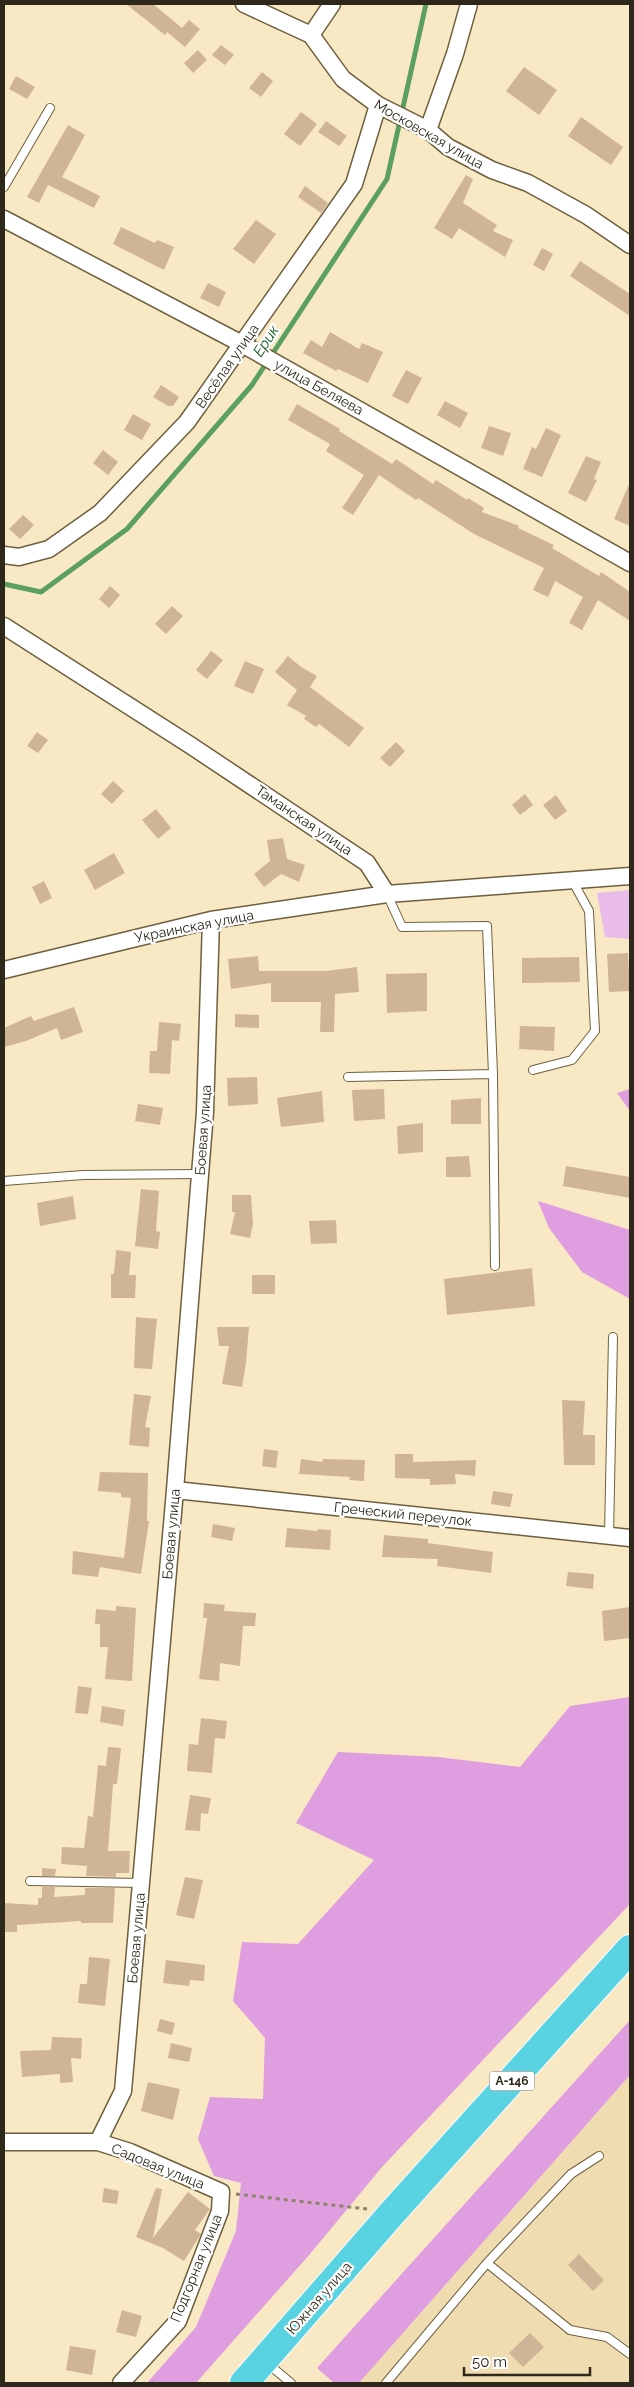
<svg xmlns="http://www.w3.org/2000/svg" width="634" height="2387" font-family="Raleway,sans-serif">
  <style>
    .built { fill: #f0dcb1 }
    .green { fill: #e8bbe8 }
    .forest { fill: #df9ee0 }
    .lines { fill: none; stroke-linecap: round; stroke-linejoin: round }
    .stream { stroke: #5ba062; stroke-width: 5 }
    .building { fill: #d0b498 }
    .lane-casing { stroke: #6e5f3f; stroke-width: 10 }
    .street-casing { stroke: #6e5f3f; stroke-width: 19 }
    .highway-casing { stroke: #fff; stroke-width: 30 }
    .path { stroke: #8e826a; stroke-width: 3; stroke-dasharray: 4 4; stroke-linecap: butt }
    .lane { stroke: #fff; stroke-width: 8 }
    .street { stroke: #fff; stroke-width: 16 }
    .highway { stroke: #59d3e2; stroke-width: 28 }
    .labels { text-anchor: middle; stroke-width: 4.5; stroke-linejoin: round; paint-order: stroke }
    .shield { fill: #fff; stroke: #6d685f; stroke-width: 1 }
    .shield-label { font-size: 12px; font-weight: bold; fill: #2e281a }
    .street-label { font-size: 14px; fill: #2e281a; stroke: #fff }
    .water-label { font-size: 15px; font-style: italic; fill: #0c591d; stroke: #fff }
  </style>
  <rect width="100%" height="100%" fill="#f9e8c4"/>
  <!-- built -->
  <path class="built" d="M630 2075V2383H359Z"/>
  <!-- green -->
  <path class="green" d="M630 890V939L605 937 597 893Z"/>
  <!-- forest -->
  <path class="forest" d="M630 1089V1111L617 1093Z
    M538 1201 630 1230V1299L582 1272 549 1228Z
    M630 1697V1904L382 2167 310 2254 196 2383H147L196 2327 236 2231 241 2183 214 2176 198 2139 210 2097 263 2099 265 2038 233 2001 242 1942 298 1944 374 1860 296 1823 338 1752 438 1757 520 1767 570 1706Z
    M630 2020V2075L359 2383H334L317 2368Z"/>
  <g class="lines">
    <!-- stream -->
    <path class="stream" d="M4 584 41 592 127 529 252 385 387 179 426 4"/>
  </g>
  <!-- building -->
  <path class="building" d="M126 4H153L182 28 189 20 200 29 185 47 167 32 165 35Z
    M221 45 234 55 225 65 212 55Z
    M198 50 207 60 193 73 184 63Z
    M524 67 557 90 539 115 506 91Z
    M262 72 273 81 261 97 249 88Z
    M16 76 35 87 27 99 9 89Z
    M301 112 317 124 300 146 284 134Z
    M581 117 623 147 611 165 568 136Z
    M326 121 347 136 339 146 318 132Z
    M68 125 85 135 62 177 100 196 94 208 48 185 39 203 27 197Z
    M466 175 473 179 463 203 497 225 493 231 513 240 505 257 459 228 452 239 434 228Z
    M305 186 328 203 321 213 298 197Z
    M256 220 276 234 254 264 233 249Z
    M121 227 155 243 157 240 174 247 164 270 113 244Z
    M542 248 553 254 544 271 533 265Z
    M580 261 630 294V316L570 276Z
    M208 283 226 292 219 307 200 298Z
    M330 332 359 349 362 343 383 352 368 383 338 369 336 371 303 353 311 340 322 347Z
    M406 370 422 378 408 404 392 396Z
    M161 385 179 397 173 406H168L153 397Z
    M445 401 468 413 460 428 437 415Z
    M297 404 340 429 339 431 392 464 396 459 433 484 436 480 467 500 468 498 484 508 482 512 519 526 518 528 554 545 552 548 599 576 601 572 630 592V621L598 600 582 630 569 623 583 597 555 581 548 597 533 590 544 568 474 534 418 498 416 500 379 475 353 515 342 508 364 475 326 451 330 444 288 420Z
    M133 414 151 424 142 440 124 430Z
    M489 426 511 433 503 456 481 448Z
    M546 428 561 435 542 477 523 469 532 447 536 449Z
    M103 450 118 462 108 475 93 463Z
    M586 456 601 462 594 479 597 480 586 502 568 493Z
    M630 482V526L614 519Z
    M23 515 34 525 20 539 9 529Z
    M110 586 120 595 109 608 99 599Z
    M172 606 183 616 166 634 155 624Z
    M211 651 223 660 207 679 196 670Z
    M288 656 301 667 317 676 310 687 364 728 349 747 319 724 316 727 304 719 306 716 287 705 297 690 275 672Z
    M245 661 264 669 253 694 234 686Z
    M37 732 48 740 38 753 27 746Z
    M396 742 405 751 390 767 380 758Z
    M113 781 124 791 112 804 101 794Z
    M525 794 533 805 520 815 512 805Z
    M556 795 567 811 555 820 543 805Z
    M156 809 171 828 158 839 142 820Z
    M283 838 287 859 305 865 299 882 281 874 264 887 254 874 270 861 267 840Z
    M114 853 125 873 95 890 84 870Z
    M44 881 52 898 40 904 32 887Z
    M628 953 630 991 609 992 607 954Z
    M258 956 259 971H326L357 967 359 992 335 994 334 1032H320L321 1002H271V983L231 989 228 959Z
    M579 957 580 982 522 983V958Z
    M427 973V1011L387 1013 386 974Z
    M74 1007 83 1032 61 1040 57 1028 26 1041 4 1047V1028L31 1016 34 1021Z
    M235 1014 259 1015V1028L235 1027Z
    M159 1022 181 1024 179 1041 172 1040 170 1074 149 1073 150 1051H157Z
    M520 1026 555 1027 554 1051 519 1049Z
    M257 1077 258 1104 228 1106 227 1078Z
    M384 1089 385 1119 354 1121 352 1090Z
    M322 1091 324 1122 281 1127 277 1098Z
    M481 1098V1124H451V1100Z
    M138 1104 163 1108 160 1125 135 1121Z
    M423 1123V1152L398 1154 397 1126Z
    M469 1156 471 1177H446V1157Z
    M566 1166 630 1177V1198L563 1186Z
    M141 1189 159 1191 156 1231 160 1232 158 1249 135 1246Z
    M232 1195H251L253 1224 250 1238 230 1234 235 1212H232Z
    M73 1196 76 1219 40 1226 37 1203Z
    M336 1220 337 1243 311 1244 309 1221Z
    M116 1250 131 1252 129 1275H136L135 1298H111V1274H114Z
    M532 1268 535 1306 447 1315 444 1279Z
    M252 1275H275V1294H252Z
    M136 1317 157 1319 152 1369 134 1368Z
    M217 1327H249L246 1363 242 1387 222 1384 229 1346H219Z
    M134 1394 151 1396 145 1427 150 1428 149 1447 129 1445Z
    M562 1400 585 1401 583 1435H595V1465H564Z
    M264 1449 278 1451 276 1468 262 1466Z
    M395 1454H413V1462L476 1460 475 1476 455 1474 456 1484 430 1485V1479L395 1478Z
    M301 1459 322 1462 323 1459 365 1460 364 1481 349 1480 350 1477 299 1474Z
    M100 1472 148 1473 147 1521H149L141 1574 100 1567 98 1577 72 1574 73 1551 124 1558 131 1498 121 1497V1493L98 1491Z
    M493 1491 513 1494 510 1507 491 1504Z
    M213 1524 235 1528 232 1541 211 1537Z
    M287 1528 317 1531 318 1529 331 1530 330 1550 285 1547Z
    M384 1535 428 1539V1543L493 1552 491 1573 437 1566 438 1559 382 1557Z
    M568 1572 594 1574 593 1589 566 1586Z
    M204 1603 225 1605 224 1611 256 1613 255 1626H243L240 1666 220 1663 219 1681 199 1679 207 1618H203Z
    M116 1606 136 1608 132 1681 105 1679 108 1647H100V1624H95L96 1609 116 1611Z
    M630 1607V1638L604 1641 602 1611Z
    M78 1686 92 1688 88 1714 75 1713Z
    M102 1706 125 1710 123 1726 100 1722Z
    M201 1718 227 1721 225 1739 215 1738 212 1773 187 1771 189 1744 198 1745Z
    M108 1747 121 1748 117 1784H113L108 1851H130L129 1873H116V1877L86 1876 87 1866 61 1864 62 1847 84 1848 88 1816 93 1817 98 1765 106 1766Z
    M190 1795 211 1798 208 1814 201 1813 200 1831 185 1830Z
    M42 1868 56 1869 55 1876H42Z
    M185 1877 203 1880 194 1919 176 1915Z
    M42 1887H55L54 1897 85 1895V1888H115L113 1923H81V1921L17 1925V1932H4V1903L38 1905V1898H42Z
    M89 1957 110 1959 105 2006 78 2003 80 1984H87Z
    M166 1960 205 1965 204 1981 190 1980 189 1986 163 1983Z
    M160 2019 175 2023 172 2035 157 2031Z
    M52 2037 82 2038 81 2059 71 2058 73 2082 60 2083V2074L22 2077 20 2051 51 2050Z
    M171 2043 192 2048 189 2062 168 2058Z
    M148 2082 180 2089 173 2120 141 2111Z
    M104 2188 119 2191 117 2204 102 2202Z
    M156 2188 162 2189 153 2238 188 2192 210 2209 195 2230 201 2234 184 2261 163 2248 136 2237Z
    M579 2254 604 2280 593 2291 568 2265Z
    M122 2310 142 2316 136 2337 116 2332Z
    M530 2333 544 2347 523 2367 509 2353Z
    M70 2346 96 2350 92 2375 66 2370Z"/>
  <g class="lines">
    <!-- lane casing -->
    <g class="lane-casing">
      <path id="lane" d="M4 187 50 108
        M533 1070 572 1060 595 1031 589 911 572 880
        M493 1074 495 1266
        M348 1077 493 1074 487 926 402 927 387 894
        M4 1181 83 1175 200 1174
        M609 1536 613 1337
        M30 1881 141 1883
        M487 2263 570 2330 607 2337 630 2354
        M267 2363 291 2383
        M386 2383 487 2263 571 2174 599 2156"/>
    </g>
    <!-- street casing -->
    <g class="street-casing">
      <path id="street" d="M244 4 311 35 343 79 378 105 428 130 448 147 492 170 528 183 586 215 630 245
        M311 35 332 4
        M428 130 455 54 469 4
        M4 219 242 344 630 563
        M4 555 19 557 49 549 100 513 187 422 354 184 378 105
        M4 626 190 745 367 863 387 894
        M4 970 211 920 387 894 630 876
        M175 1490 630 1538
        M4 2142H98L130 2152 221 2192 220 2211 178 2321 121 2383
        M98 2142 123 2091 175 1490 205 1112 211 920"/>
    </g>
    <!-- highway casing -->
    <g class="highway-casing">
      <path id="highway" d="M244 2383 393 2212 630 1949"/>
    </g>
    <!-- path -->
    <path class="path" d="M236 2194 367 2209"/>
    <!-- lane -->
    <use href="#lane" class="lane"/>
    <!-- street -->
    <use href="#street" class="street"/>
    <!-- highway -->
    <use href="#highway" class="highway"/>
  </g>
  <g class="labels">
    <!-- shield labels -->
    <rect class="shield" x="489.5" y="2071.5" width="45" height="19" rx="4"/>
    <g class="shield-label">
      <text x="512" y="2085">А-146</text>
    </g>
    <!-- street labels -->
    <g class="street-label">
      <text transform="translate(429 134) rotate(30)" y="5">Московская улица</text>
      <text transform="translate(227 366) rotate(-55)" y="5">Весёлая улица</text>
      <text transform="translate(319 387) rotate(29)" y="5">улица Беляева</text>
      <text transform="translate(304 820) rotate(34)" y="5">Таманская улица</text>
      <text transform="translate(194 926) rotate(-11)" y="5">Украинская улица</text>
      <text transform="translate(203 1130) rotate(-86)" y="5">Боевая улица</text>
      <text transform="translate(403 1514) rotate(6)" y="5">Греческий переулок</text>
      <text transform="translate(171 1534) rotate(-85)" y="5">Боевая улица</text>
      <text transform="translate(136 1938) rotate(-85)" y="5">Боевая улица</text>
      <text transform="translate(158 2166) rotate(22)" y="5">Садовая улица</text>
      <text transform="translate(196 2268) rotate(-68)" y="5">Подгорная улица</text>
      <text transform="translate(319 2298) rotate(-49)" y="5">Южная улица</text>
    </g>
    <!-- water labels -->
    <g class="water-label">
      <text transform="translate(266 341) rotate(-57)" y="5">Ерик</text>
    </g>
  </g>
  <!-- border -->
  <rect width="634" height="2387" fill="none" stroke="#2e281a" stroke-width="10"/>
  <!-- scale -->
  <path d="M464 2367v8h126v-8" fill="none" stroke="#2e281a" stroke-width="2.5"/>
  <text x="472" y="2367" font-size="15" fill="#2e281a" stroke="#ffffff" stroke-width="4" paint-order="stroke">50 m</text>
</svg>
